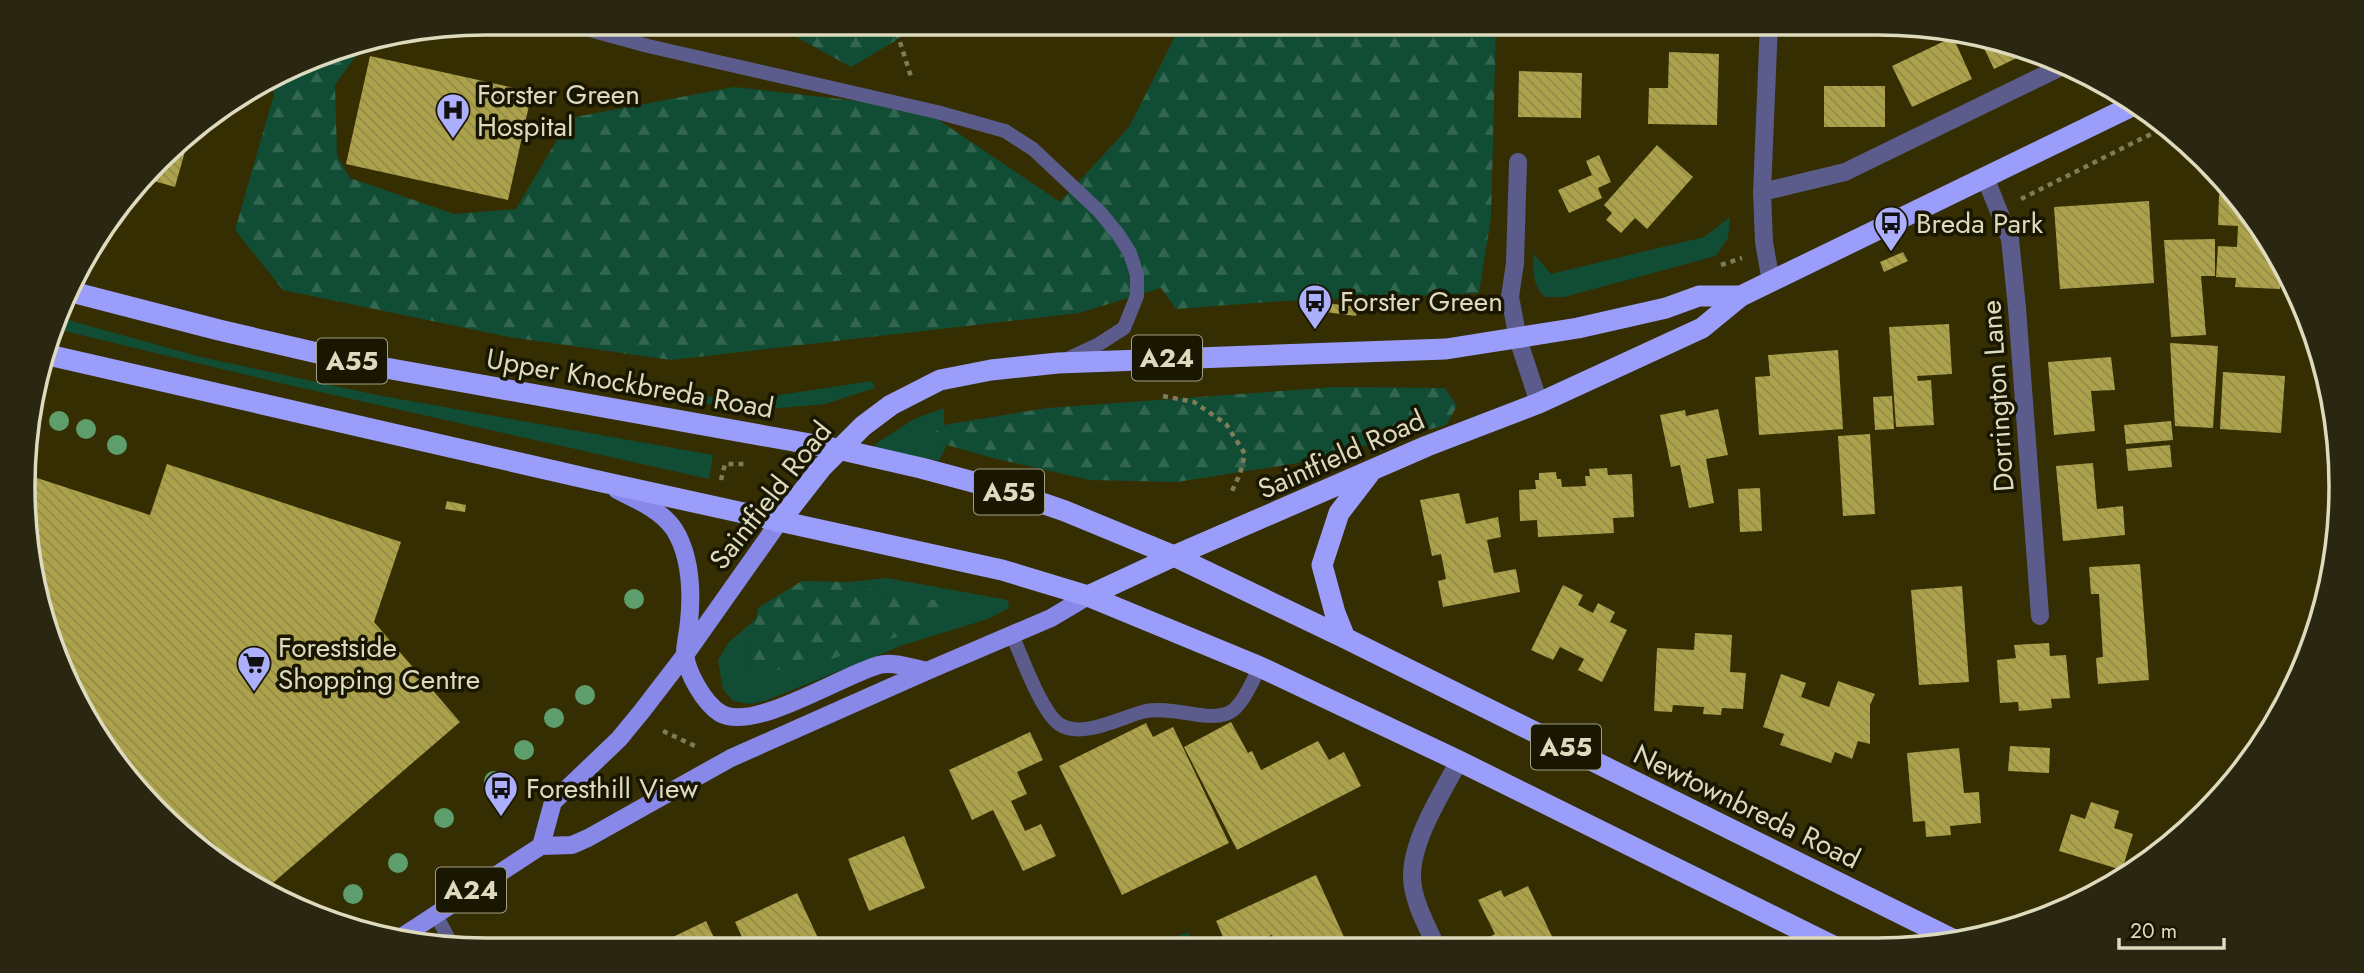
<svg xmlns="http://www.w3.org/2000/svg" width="2364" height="973" font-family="Jost,sans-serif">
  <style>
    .green { fill: #114d35 }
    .forest { fill: url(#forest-firs) }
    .building { fill: url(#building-back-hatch) }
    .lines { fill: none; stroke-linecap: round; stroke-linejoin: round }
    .path { stroke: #817c58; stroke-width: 4.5; stroke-dasharray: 5 5; stroke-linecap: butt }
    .lane { stroke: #5b5c8c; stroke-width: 14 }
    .street { stroke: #5b5c8c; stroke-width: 18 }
    .primary { stroke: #8888e9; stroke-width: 18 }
    .highway { stroke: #9b9dfa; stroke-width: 21 }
    .tree { fill: #5d9e6c }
    .labels { text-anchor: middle; stroke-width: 7; stroke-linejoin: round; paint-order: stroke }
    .shield { fill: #191602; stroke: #a29f86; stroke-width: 2 }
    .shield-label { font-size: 26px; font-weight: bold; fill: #dddabe }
    .poi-label { font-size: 28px; fill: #dddabe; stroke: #191602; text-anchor: start }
    .street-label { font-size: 28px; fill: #dddabe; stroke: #191602 }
    .rim { fill: none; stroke: #dddabe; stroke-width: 3.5 }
  </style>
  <defs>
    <pattern id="forest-firs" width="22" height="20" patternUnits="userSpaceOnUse" patternTransform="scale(1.75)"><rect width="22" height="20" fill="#114d35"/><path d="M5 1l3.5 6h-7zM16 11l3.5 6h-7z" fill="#336650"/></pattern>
    <pattern id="building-back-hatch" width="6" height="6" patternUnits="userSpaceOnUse" patternTransform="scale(1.75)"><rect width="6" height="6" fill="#ada24c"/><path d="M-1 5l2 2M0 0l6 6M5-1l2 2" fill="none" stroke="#928a47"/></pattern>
  </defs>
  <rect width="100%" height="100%" fill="#342e02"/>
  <!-- green -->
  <path class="green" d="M1730 217 1728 238 1716 256 1564 297H1545C1532 285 1533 271 1534 254L1551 274 1704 237Z
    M57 317 201 357 377 395 713 455 709 479 280 383 52 328Z
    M872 381 875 388 825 404 770 409 779 395Z
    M679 395 716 397 736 395 749 407C728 405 696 406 679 395Z
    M944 408V425L927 439 947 445 939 461 876 448 874 445 914 419Z
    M887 578 1008 600 1009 608 988 619 903 645 765 701 749 704 733 701 723 689 718 660 729 642 756 619 745 675 885 594 848 582Z
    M1188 932 1195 948H1150Z"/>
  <!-- forest -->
  <path class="forest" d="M771 23H925L851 67Z
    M1182 23H1496L1491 217 1479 293 1283 301 1176 309 1161 288 1079 313 671 360 509 337 283 290 235 230 274 94 269 78 337 47 365 43 335 85 337 156 350 178 454 214 516 209 570 118 734 87 921 108 1060 202 1129 127Z
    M1337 387 1445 388 1457 406 1446 425 1298 463 1177 482 1090 480 993 458 926 439 944 425 1047 408Z
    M802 581 848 582 885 594 948 602 926 627 820 663 745 675 758 608Z"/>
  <!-- building -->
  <path class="building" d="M1665 23H1721V31L1665 29Z
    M1953 37 1972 79 1912 107 1892 66Z
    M1980 40 2026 47 2033 50 1994 69Z
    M1669 52 1719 54 1717 125 1648 124 1649 88H1668Z
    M370 56 532 92 508 200 346 164Z
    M1519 71 1582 73 1581 118 1518 117Z
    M1824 86H1885V127H1824Z
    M191 130 175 187 147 179 181 138Z
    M1657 145 1693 177 1647 229 1635 218 1621 233 1606 220 1612 213 1604 205Z
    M1599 155 1611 182 1598 188 1602 198 1569 213 1558 190 1592 175 1586 161Z
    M2219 195 2238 196 2245 204 2281 261 2280 289 2235 287 2236 278 2216 277 2218 246 2237 247 2238 226 2218 225Z
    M2149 201 2154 283 2060 289 2054 207Z
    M2215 239V276H2201L2206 335 2171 337 2164 240Z
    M1903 252 1908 261 1884 272 1880 262Z
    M1326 303 1357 307 1356 316 1325 312Z
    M1949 324 1952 374 1917 376 1918 381 1931 380 1934 425 1896 427 1889 327Z
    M2170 343 2218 346 2213 428 2175 426Z
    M1838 350 1843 429 1759 435 1755 377 1770 376 1768 355Z
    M2111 357 2115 390 2091 391 2095 431 2054 435 2048 362Z
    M2223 372 2285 376 2281 433 2220 429Z
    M1892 396 1894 429 1875 430 1873 397Z
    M1718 409 1728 455 1706 459 1714 503 1689 508 1680 465 1671 467 1660 415 1685 410 1686 416Z
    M2171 421 2173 440 2126 444 2124 425Z
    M1870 434 1875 514 1843 516 1838 436Z
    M2170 445 2172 467 2128 471 2126 449Z
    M2093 463 2097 509 2123 506 2125 535 2063 541 2056 466Z
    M167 464 401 542 374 622 460 722 267 888 204 854 101 744 58 664 32 577 28 475 150 515Z
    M1607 468 1608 475 1632 474 1634 517 1613 518 1614 533 1538 537 1537 520 1520 521 1519 490 1536 489 1535 480H1539V473L1556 472 1557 479H1561L1562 487 1586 486 1585 476H1590L1589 469Z
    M1760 488 1762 531 1740 532 1738 489Z
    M1459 493 1466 524 1498 517 1501 537 1487 540 1494 573 1516 569 1520 592 1443 607 1438 581 1446 579 1441 554 1432 556 1420 500Z
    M447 501 466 505 465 512 445 509Z
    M2140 564 2149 680 2098 684 2096 658 2103 657 2099 594H2091L2089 567Z
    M1563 585 1583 595 1578 605 1593 613 1598 603 1615 612 1610 622 1627 630 1602 682 1578 670 1584 659 1560 647 1553 660 1531 650Z
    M1962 586 1969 682 1919 685 1911 590Z
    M1695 633 1732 635 1730 672 1746 673 1743 709 1722 708 1721 715 1703 714 1704 707 1673 705 1672 712 1654 711 1657 648 1694 650Z
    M2049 643 2050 656 2066 655 2070 698 2051 699 2052 708 2019 711 2018 702 2000 703 1997 660 2016 658 2014 645Z
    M1781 674 1806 683 1801 697 1829 707 1838 681 1875 694 1870 705V744L1858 741 1852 759 1835 752 1831 763 1780 745 1784 734 1763 727Z
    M1231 722 1248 753 1252 751 1261 770 1318 741 1329 760 1344 752 1361 786 1237 850 1184 747Z
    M1146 723 1153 737 1173 727 1229 843 1122 895 1059 766Z
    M1030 732 1043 760 1017 772 1027 794 1011 801 1025 831 1041 824 1056 856 1023 871 993 810 972 820 949 770Z
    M2010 746 2050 748 2049 773 2008 771Z
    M1959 748 1964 793 1979 792 1981 823 1950 826 1951 835 1926 837 1925 821 1913 822 1907 753Z
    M2091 802 2119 811 2114 828 2133 834 2122 870 2059 851 2071 814 2085 819Z
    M904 836 925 888 869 911 848 859Z
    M1316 875 1349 948H1278L1272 935 1242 948H1228L1216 921Z
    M1528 886 1557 947H1481L1479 942 1495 934 1478 900 1501 890 1504 897Z
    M797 893 818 938 793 949 748 950 735 922Z
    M706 921 720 950H646Z"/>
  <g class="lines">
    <!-- path -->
    <path class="path" d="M894 23 912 80
      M2021 199 2167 126
      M1721 265 1742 258
      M1163 396 1194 402 1226 424 1245 454 1240 474 1231 493
      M721 480 725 464H745
      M663 731 697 747"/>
    <!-- lane -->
    <path class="lane" d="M564 23 648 46 937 112 1005 131 1033 149 1099 211 1118 234 1130 253 1137 275V296L1124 328 1099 344 1069 358
      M1012 635C1022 657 1041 711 1059 724 1082 740 1123 716 1146 711 1173 706 1203 721 1226 714 1242 709 1252 681 1260 667
      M435 913 452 945"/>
    <!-- street -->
    <path class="street" d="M1769 23 1762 192 1764 242 1771 282
      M1518 162 1515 263 1510 297 1518 339 1539 403
      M1985 177 2010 239 2017 308 2040 616
      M1762 192 1845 172 2065 65
      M1437 948C1427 926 1412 900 1412 876 1412 839 1442 793 1459 761"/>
    <!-- primary -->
    <path class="primary" d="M617 490C637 500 661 510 674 529 691 556 692 592 689 622 688 633 685 644 685 654 687 673 704 703 720 713 753 733 842 675 879 665 892 661 913 668 927 671
      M541 846 553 802 619 739 642 711 685 655 779 522
      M403 936 541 846 572 845 588 838 731 758 927 671 1051 618 1088 596"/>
    <!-- highway -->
    <path class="highway" d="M68 291 219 330 369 365 838 449 921 468 1007 491 1065 511 1174 556 1345 638 1956 941
      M44 354 598 481 1002 570 1088 596 1260 667 1459 761 1835 947
      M779 522 822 467 863 426 891 405 940 380 991 370 1058 363 1446 349 1578 328 1666 308 1699 296H1741
      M1088 596 1174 556 1427 446 1539 403 1702 328 1741 296 2136 104
      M1345 638 1335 613 1322 565 1339 513 1369 474"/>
  </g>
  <!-- trees -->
  <g class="tree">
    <circle cx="59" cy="421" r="10"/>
    <circle cx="86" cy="429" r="10"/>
    <circle cx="117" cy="445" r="10"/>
    <circle cx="634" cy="599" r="10"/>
    <circle cx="585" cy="695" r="10"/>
    <circle cx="554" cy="718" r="10"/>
    <circle cx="524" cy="750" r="10"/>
    <circle cx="494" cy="781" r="10"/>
    <circle cx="444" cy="818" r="10"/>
    <circle cx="398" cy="863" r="10"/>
    <circle cx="353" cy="894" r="10"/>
  </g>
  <!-- icons -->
  <defs>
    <g id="hospital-pin" transform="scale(1.75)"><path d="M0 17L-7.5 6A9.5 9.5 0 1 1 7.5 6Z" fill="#acaffb" stroke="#191602"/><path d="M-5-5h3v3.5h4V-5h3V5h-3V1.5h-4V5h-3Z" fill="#111"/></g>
    <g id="bus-pin" transform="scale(1.75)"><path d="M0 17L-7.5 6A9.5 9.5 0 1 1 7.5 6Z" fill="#acaffb" stroke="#191602"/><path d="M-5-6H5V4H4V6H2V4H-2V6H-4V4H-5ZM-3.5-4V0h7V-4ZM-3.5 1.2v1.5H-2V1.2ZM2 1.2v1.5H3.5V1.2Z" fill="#111"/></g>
    <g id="supermarket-pin" transform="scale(1.75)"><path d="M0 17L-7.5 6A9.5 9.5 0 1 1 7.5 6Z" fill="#acaffb" stroke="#191602"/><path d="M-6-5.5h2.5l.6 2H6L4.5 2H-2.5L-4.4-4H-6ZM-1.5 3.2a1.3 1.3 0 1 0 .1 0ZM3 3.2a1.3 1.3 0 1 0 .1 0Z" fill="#111"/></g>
  </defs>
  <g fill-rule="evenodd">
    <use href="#hospital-pin" x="453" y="110"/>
    <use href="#bus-pin" x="1891" y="223"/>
    <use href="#bus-pin" x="1315" y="301"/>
    <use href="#supermarket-pin" x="254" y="663"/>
    <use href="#bus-pin" x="501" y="788"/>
  </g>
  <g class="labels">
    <!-- shield labels -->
    <g class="shield">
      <rect x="1132" y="335.5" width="70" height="45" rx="5"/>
      <rect x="317" y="338.5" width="70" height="45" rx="5"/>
      <rect x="974" y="469.5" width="70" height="45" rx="5"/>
      <rect x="1531" y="724.5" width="70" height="45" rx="5"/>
      <rect x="436" y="867.5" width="70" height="45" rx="5"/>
    </g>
    <g class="shield-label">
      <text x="1167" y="367">A24</text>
      <text x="352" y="370">A55</text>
      <text x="1009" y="501">A55</text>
      <text x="1566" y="756">A55</text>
      <text x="471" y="899">A24</text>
    </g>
    <!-- poi labels -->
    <g class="poi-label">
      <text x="477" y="104">Forster Green<tspan x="477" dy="32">Hospital</tspan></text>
      <text x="1916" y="233">Breda Park</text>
      <text x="1340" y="311">Forster Green</text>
      <text x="278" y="657">Forestside<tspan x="278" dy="32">Shopping Centre</tspan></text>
      <text x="526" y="798">Foresthill View</text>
    </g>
    <!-- street labels -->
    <g class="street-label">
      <text transform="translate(630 383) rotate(10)" y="10">Upper Knockbreda Road</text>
      <text transform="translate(1997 396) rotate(-94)" y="10">Dorrington Lane</text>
      <text transform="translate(1341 454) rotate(-24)" y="10">Saintfield Road</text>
      <text transform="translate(770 495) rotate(-52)" y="10">Saintfield Road</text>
      <text transform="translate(1747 806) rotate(26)" y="10">Newtownbreda Road</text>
    </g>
  </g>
  <!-- crop -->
  <path d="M0 0H2364V973H0ZM486 35H1878A451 451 0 0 1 2329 486V487A451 451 0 0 1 1878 938H486A451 451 0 0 1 35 487V486A451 451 0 0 1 486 35Z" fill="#292611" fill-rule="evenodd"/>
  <path class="rim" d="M486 35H1878A451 451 0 0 1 2329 486V487A451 451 0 0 1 1878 938H486A451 451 0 0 1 35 487V486A451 451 0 0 1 486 35Z"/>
  <!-- scale -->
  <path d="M2119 938v10h105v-10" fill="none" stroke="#dddabe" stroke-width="3.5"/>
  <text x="2130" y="938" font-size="21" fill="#dddabe" stroke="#191602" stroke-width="5" paint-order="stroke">20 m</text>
</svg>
